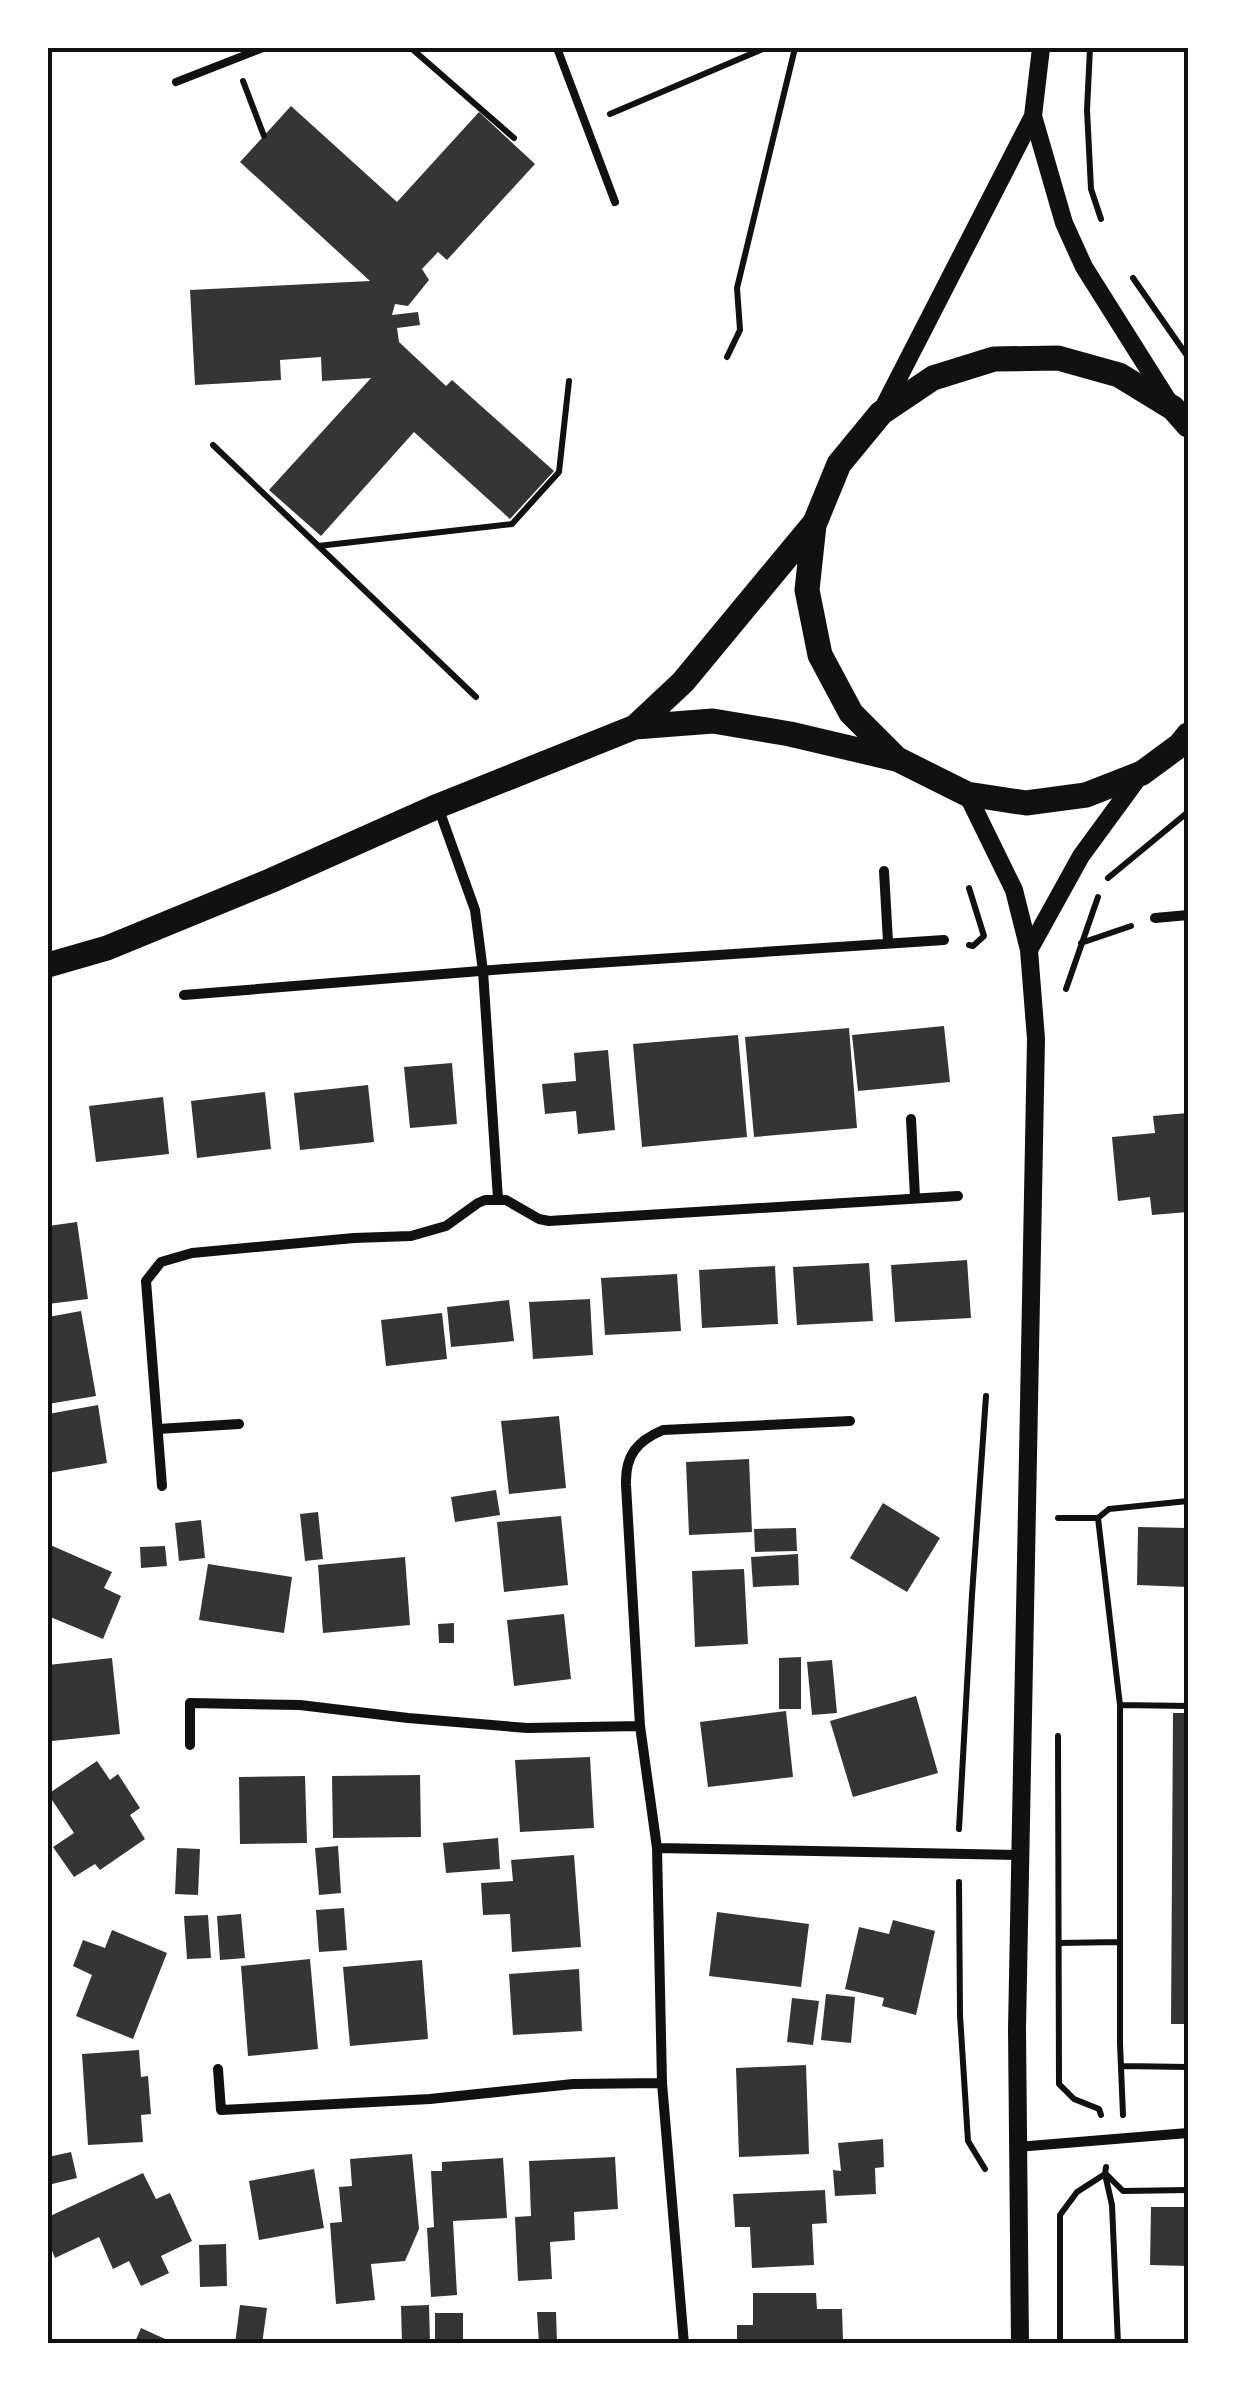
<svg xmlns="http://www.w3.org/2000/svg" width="1236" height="2391" font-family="'Nunito Sans',sans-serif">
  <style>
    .building { fill: #353535 }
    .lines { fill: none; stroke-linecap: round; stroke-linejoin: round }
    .path { stroke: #111; stroke-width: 6 }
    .service { stroke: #111; stroke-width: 8 }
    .minor { stroke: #111; stroke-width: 10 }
    .tertiary { stroke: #111; stroke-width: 18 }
    .primary { stroke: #111; stroke-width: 25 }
    .neatline { fill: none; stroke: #111; stroke-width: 4 }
  </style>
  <rect width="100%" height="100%" fill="#fff"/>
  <!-- building -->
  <path class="building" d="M291 106 397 202 479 112 535 164 447 260 438 252 422 269 429 280 408 306 395 304 392 315 418 312 420 325 397 328 399 342 446 386 452 380 554 471 510 519 414 432 321 536 269 490 371 378 322 381 321 357 280 360 281 380 195 385 190 290 370 281 240 162Z
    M944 1026 950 1082 858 1091 852 1035Z
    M849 1028 857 1128 754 1137 745 1037Z
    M738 1035 747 1137 642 1147 633 1044Z
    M608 1050 615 1130 578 1134 576 1111 545 1114 542 1084 576 1081 574 1053Z
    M452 1063 457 1124 410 1128 404 1067Z
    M368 1085 374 1142 300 1150 294 1093Z
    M265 1092 271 1149 197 1158 191 1101Z
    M163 1097 169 1154 96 1162 89 1106Z
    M1188 1113V1212L1152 1215 1150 1197 1118 1201 1112 1137 1155 1133 1153 1116Z
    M77 1222 88 1299 48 1304V1226Z
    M967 1260 971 1318 895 1322 891 1265Z
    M869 1263 873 1321 797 1325 793 1267Z
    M775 1266 778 1324 702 1328 699 1270Z
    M677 1274 681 1331 605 1335 601 1278Z
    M590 1299 593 1355 533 1359 529 1302Z
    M509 1300 514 1341 451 1347 447 1307Z
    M81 1311 96 1396 48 1404V1317Z
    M442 1313 447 1359 386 1366 381 1320Z
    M98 1405 107 1463 48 1473V1414Z
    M559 1416 566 1488 509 1494 501 1421Z
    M749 1459 752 1532 689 1535 686 1462Z
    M496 1490 500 1515 455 1522 451 1497Z
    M883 1503 940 1538 907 1592 850 1558Z
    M318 1512 323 1559 305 1561 300 1514Z
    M561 1516 568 1585 504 1592 497 1522Z
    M201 1520 205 1558 179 1561 175 1523Z
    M1138 1527 1188 1528V1587L1137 1585Z
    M796 1528 797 1551 755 1552 754 1529Z
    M48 1544 112 1572 104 1588 121 1596 103 1639 48 1616V1586L52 1575 48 1573Z
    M165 1546 167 1566 141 1568 140 1547Z
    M798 1554 799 1585 753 1587 751 1557Z
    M405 1557 410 1625 323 1633 318 1565Z
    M208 1564 292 1577 284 1633 199 1620Z
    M744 1569 748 1644 695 1647 692 1571Z
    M564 1614 571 1679 514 1686 507 1620Z
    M454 1623V1643H439L438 1624Z
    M801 1657V1709H779V1658Z
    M112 1658 120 1734 52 1741 48 1710V1665Z
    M832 1660 837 1713 812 1715 807 1662Z
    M916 1696 938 1773 853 1797 830 1721Z
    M786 1711 793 1777 708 1787 700 1722Z
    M1173 1713H1188V2024H1171Z
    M590 1757 594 1828 520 1832 515 1760Z
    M97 1761 110 1780 118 1774 140 1808 130 1815 145 1839 100 1870 95 1864 74 1877 53 1847 74 1833 48 1794Z
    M420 1775 421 1837 333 1838 332 1776Z
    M305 1776 307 1843 240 1844 239 1777Z
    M498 1838 500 1869 446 1873 443 1843Z
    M338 1846 341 1893 319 1895 315 1848Z
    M177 1848 200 1849 198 1895 175 1894Z
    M574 1855 581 1947 512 1952 510 1914 483 1915 481 1883 513 1881 511 1860Z
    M344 1908 347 1950 319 1952 316 1910Z
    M717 1912 809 1924 801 1987 709 1976Z
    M241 1914 245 1958 220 1960 217 1916Z
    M208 1915 211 1958 187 1959 184 1916Z
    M893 1920 935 1931 916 2015 882 2006 884 1998 845 1989 859 1927 889 1934Z
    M112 1930 167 1953 133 2039 76 2016 92 1975 73 1966 83 1940 105 1948Z
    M310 1959 318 2049 248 2056 241 1966Z
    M422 1960 428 2039 350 2046 343 1967Z
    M579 1969 582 2031 513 2035 509 1974Z
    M826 1994 855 1997 851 2043 821 2040Z
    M792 1998 819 2001 813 2045 787 2042Z
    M139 2050 141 2077 148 2076 151 2114 141 2115 143 2142 88 2145 82 2054Z
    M806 2065 809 2154 739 2157 736 2068Z
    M883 2139 884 2167 875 2168 876 2194 835 2196 833 2170 841 2171 838 2143Z
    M71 2152 77 2178 48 2185V2157Z
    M412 2154 419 2229 405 2261 371 2264 375 2300 336 2304 330 2223 342 2222 339 2187 352 2186 350 2159Z
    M615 2157 618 2209 574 2212 575 2240 550 2242 552 2279 518 2281 515 2217 531 2216 529 2161Z
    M503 2158 507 2218 453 2221 457 2295 431 2297 427 2228 434 2227 431 2171H442V2162Z
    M314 2169 324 2228 259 2240 249 2181Z
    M143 2173 156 2199 170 2193 192 2241 161 2256 169 2273 141 2286 129 2261 113 2269 99 2237 55 2258 48 2241V2217Z
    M825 2190 827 2223 812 2224 814 2265 752 2268 750 2227H735L733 2194Z
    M1151 2207H1188V2266L1150 2265Z
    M226 2244 227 2286 200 2287 199 2245Z
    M753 2293H816L817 2309H842L843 2341 822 2344H737V2325H753Z
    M240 2305 267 2308 262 2344H235Z
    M429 2305 430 2344H402L401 2306Z
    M537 2312H556L557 2344H539Z
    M435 2313H463V2344H435Z
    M141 2328 176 2344H134Z"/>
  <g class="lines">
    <!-- path -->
    <path class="path" d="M411 48 514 138
      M1090 48 1087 110 1091 189 1101 219
      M243 81 264 136
      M610 114 765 48
      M1133 278 1188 357
      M727 357 740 330 737 288 795 48
      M213 445 476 697
      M318 546 512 524 559 472 569 381
      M1108 878 1188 812
      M969 888 984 936 973 946 969 945
      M1081 943 1131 926
      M1066 989 1098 897
      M1058 1518H1098L1109 1509 1188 1501
      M1098 1518 1120 1705V2043L1123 2115
      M1120 1705 1188 1706
      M1058 1736 1059 2084 1074 2099 1099 2109 1101 2115
      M959 1829 972 1595 986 1396
      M959 1882 960 2015 968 2141 985 2169
      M1059 1943 1120 1942
      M1122 2066 1188 2067
      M1105 2174 1112 2205 1118 2344
      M1106 2174 1123 2191 1188 2190
      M1060 2344V2215L1077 2192 1105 2174 1106 2167"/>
    <!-- service -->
    <path class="service" d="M557 48 615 202
      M176 82 263 48"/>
    <!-- minor -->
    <path class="minor" d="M438 807 475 910 483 971 498 1199
      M884 871 888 942
      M1155 918 1188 915
      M184 995 505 969 944 940
      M911 1119 915 1197
      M158 1429 239 1424
      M162 1486 146 1281 161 1262 192 1253 354 1238 411 1236 446 1226 478 1203 485 1200H506L539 1219 549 1221 958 1196
      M190 1745V1703L300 1705 408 1718 527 1728 640 1726
      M657 1848 1019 1855
      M218 2069 221 2110 430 2099 573 2084 662 2083
      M1017 2147 1188 2133
      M684 2344 662 2083 657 1848 640 1726 626 1485C625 1455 637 1441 663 1430L850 1421"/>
    <!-- tertiary -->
    <path class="tertiary" d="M1033 116 1064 223 1084 267 1169 402
      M882 410 1033 116 1041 48
      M967 794 1014 890 1029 950 1036 1039 1017 2029 1020 2344
      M1029 950 1081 856 1141 774"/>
    <!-- primary -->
    <path class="primary" d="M1188 425 1173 408 1119 375 1058 358 994 359 933 378 881 413 839 464 814 525 807 590 820 655 851 713 897 759 967 794 1026 803 1086 795 1142 773 1180 745 1188 735
      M635 727 683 682 813 525
      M48 965 107 948 270 881 438 806 635 727 713 721 790 734 896 759"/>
  </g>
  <!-- border -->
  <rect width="1236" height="2391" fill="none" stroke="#ffffff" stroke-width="100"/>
  <rect x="50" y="50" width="1136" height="2291" class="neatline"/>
</svg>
